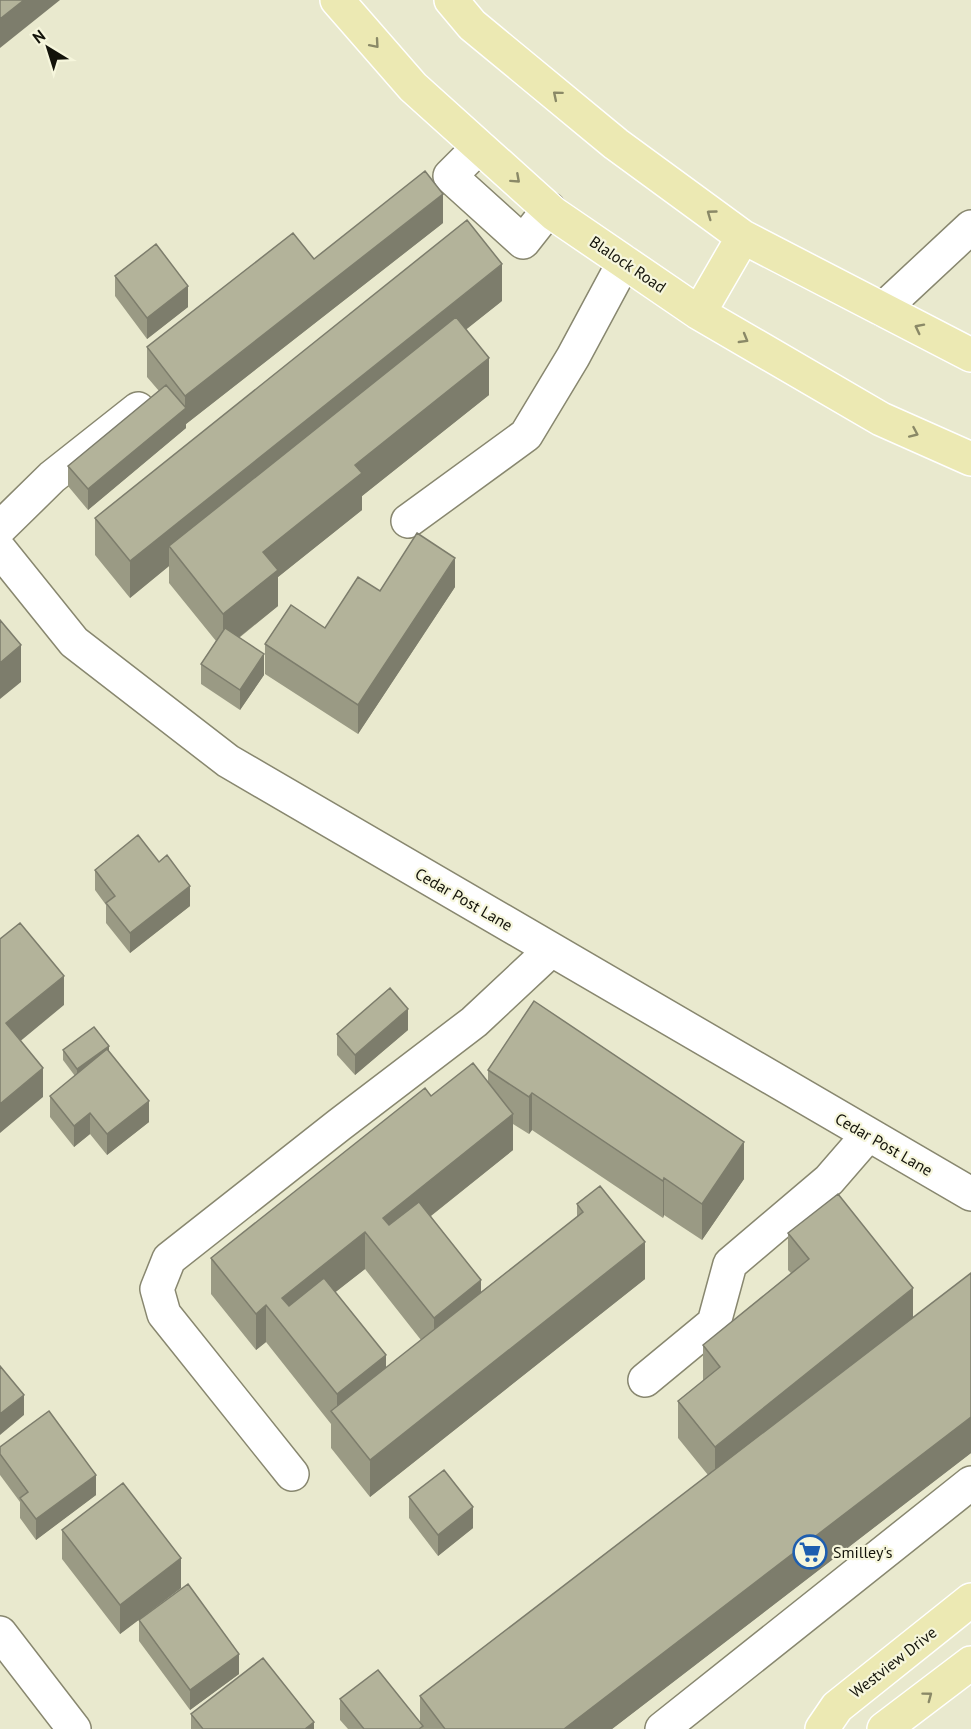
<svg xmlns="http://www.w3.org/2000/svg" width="971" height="1729" font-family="'PT Sans',sans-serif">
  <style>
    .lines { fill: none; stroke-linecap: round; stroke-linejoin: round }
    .minor-casing { stroke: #88876f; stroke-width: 36 }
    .major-casing { stroke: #fff; stroke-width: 36 }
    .minor { stroke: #fff; stroke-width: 33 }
    .major { stroke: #ece9b3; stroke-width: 33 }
    .wall { fill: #9a9a84; fill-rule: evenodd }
    .shaded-wall { fill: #7d7d6c }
    .building { fill: #b3b39a; stroke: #7d7d6c; stroke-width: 1.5 }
    .oneway { stroke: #8a8967 }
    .labels { text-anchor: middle; stroke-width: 4.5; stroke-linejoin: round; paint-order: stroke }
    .street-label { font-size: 16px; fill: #13130a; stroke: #f6f6dc }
    .poi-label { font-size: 16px; fill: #13130a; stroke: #f6f6dc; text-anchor: start }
  </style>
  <rect width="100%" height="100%" fill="#e9e9ce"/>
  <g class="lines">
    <!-- minor casing -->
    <g class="minor-casing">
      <path id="minor" d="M479 147 450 176 523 242 549 209
        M883 309 971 227
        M408 521 526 435 573 357 624 262
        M0 528 52 477 138 409
        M0 550 74 642 228 761 971 1194
        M645 1380 714 1323 730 1264 829 1180 868 1135
        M292 1474 164 1314 157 1289 169 1259 339 1125 474 1022 551 950
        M0 1633 74 1729
        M662 1729 971 1483"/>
    </g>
    <!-- major casing -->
    <g class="major-casing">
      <path id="major" d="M337 0 413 87 554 214 699 313 881 419 971 459
        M451 0 472 25 616 144 743 237 971 355
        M699 313 743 237
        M822 1729 837 1707 971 1600
        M884 1729 971 1663"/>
    </g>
    <!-- minor -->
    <use href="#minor" class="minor"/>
    <!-- major -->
    <use href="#major" class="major"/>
  </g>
  <!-- wall -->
  <path class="wall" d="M443 223 186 424V428L88 510 68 486V466L159 391 147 377V347L314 259Z
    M115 276 188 307 147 339 115 296Z
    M502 301 466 329 489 395 362 496V510L278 577V606L239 638 264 675 240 710 201 684V664L216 641 169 583V566L130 598 95 555V518Z
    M455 587 358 734 265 674V644L325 628 380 591Z
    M95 870 190 906 130 953 106 923V905L95 890Z
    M408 1030 355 1075 337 1055V1034Z
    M63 1050 109 1051 149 1122 107 1155 90 1134 74 1147 50 1117V1096L75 1076 63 1060Z
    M488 1070 744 1179 702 1240 664 1215 663 1218 532 1130 529 1134 513 1124V1150L431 1216 481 1292 577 1217V1204L645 1279 370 1497 331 1448V1424L266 1342 256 1350 211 1294V1258L431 1096 488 1081ZM365 1269 421 1340 386 1368 335 1292Z
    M788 1233 913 1318 971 1453 612 1729H348L340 1720V1699L420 1723V1696L708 1475 678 1438V1401L703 1381V1345L791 1273 788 1270Z
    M0 1447 96 1495 36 1540 20 1518V1502L0 1475Z
    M409 1497 473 1528 438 1556 409 1518Z
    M62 1530 181 1588 120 1634 62 1559Z
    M139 1620 239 1674 190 1710 139 1641Z
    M191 1714 314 1729H191Z"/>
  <!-- shaded-wall -->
  <path class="shaded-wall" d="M24 0H60L0 48V19Z
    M443 194V223L186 424V428L88 510V489L185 408V396Z
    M502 264V301L179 558 169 546V566L130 598V561Z
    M188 286V307L147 339V318Z
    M489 358V395L362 496V510L278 577V606L223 650V614L263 552 355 465Z
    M455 558V587L358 734V705Z
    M21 645V682L0 699V663Z
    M264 654V675L240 710V690Z
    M190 886V906L130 953V933Z
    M64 976V1005L6 1053V1023Z
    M408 1009V1030L355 1075V1055Z
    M109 1046V1057L77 1080V1069Z
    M43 1068V1097L0 1133V1104Z
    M532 1093V1130L529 1134V1097Z
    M149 1101V1122L107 1155V1134Z
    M90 1113V1134L74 1147V1126Z
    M513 1114V1150L383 1254V1218Z
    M744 1142V1179L702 1240V1204Z
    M664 1178V1215L663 1218V1181Z
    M365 1232V1269L286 1331 282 1298Z
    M645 1242V1279L370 1497V1460Z
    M481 1280V1317L434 1355V1318Z
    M913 1288V1324L715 1484V1447Z
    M266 1305V1342L256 1350V1314Z
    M386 1355V1392L337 1418V1394Z
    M24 1395V1415L0 1435V1414Z
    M971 1417V1453L612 1729H564Z
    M96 1475V1495L36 1540V1519Z
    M473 1507V1528L438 1556V1535Z
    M181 1558V1588L120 1634V1605Z
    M239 1654V1674L190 1710V1690Z
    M314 1722V1729H305Z"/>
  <!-- building -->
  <path class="building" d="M0 0H24L0 19Z
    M425 171 443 194 185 396 147 347 293 233 314 259Z
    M467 220 502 264 130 561 95 518Z
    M156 244 188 286 147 318 115 276Z
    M456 317 489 358 355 465 362 473 263 552 278 570 223 614 169 546Z
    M166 385 186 408 88 489 68 466Z
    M417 533 455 558 358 705 265 644 291 605 325 628 358 577 380 591Z
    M0 620 21 645 0 663Z
    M225 628 264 654 240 690 201 664Z
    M138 835 159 862 167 855 190 886 130 933 106 903 115 896 95 870Z
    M20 923 64 976 6 1023 43 1068 0 1104V939Z
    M390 988 408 1009 355 1055 337 1034Z
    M534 1001 744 1142 702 1204 664 1178 663 1181 532 1093 529 1097 488 1070Z
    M94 1027 109 1046 77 1069 63 1050Z
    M107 1049 149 1101 107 1134 90 1113 74 1126 50 1096Z
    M473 1063 513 1114 383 1218 389 1225 419 1202 481 1280 434 1318 365 1232 282 1298 289 1306 324 1278 386 1355 337 1394 266 1305 256 1314 211 1258 425 1088 431 1096Z
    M600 1186 645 1242 370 1460 331 1411 583 1212 577 1204Z
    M838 1194 913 1288 715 1447 678 1401 720 1367 703 1345 809 1259 788 1233Z
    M971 1273V1417L564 1729H445L420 1696Z
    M0 1366 24 1395 0 1414Z
    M49 1411 96 1475 36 1519 20 1498 28 1492 0 1454V1447Z
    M444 1470 473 1507 438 1535 409 1497Z
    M123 1483 181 1558 120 1605 62 1530Z
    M188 1584 239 1654 190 1690 139 1620Z
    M263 1658 314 1722 305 1729H203L191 1714Z
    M378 1670 423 1726 419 1729H364L340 1699Z"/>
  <!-- one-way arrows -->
  <defs><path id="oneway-chevron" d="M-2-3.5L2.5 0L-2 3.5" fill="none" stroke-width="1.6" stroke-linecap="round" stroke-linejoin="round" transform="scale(1.5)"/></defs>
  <g class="oneway">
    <use href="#oneway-chevron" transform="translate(375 44) rotate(49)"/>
    <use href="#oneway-chevron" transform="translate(557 95) rotate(-140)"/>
    <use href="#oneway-chevron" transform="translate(516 179) rotate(42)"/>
    <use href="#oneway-chevron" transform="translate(711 214) rotate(-144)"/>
    <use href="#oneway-chevron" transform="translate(919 328) rotate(-153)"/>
    <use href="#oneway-chevron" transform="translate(744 339) rotate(30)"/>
    <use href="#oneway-chevron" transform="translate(914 433) rotate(24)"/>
    <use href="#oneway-chevron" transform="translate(928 1696) rotate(-37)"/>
  </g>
  <!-- icons -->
  <defs>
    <g id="supermarket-ring" transform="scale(1.725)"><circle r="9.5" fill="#f6f6dc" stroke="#1e5eaf" stroke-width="1.5"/><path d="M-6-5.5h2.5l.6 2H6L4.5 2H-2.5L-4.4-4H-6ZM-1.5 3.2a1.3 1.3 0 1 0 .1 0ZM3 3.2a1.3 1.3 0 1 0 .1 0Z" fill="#1e5eaf"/></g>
  </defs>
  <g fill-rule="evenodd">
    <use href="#supermarket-ring" x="810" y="1552"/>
  </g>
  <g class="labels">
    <!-- street labels -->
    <g class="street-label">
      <text transform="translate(628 264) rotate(34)" y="6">Blalock Road</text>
      <text transform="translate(464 899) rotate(30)" y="6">Cedar Post Lane</text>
      <text transform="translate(884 1144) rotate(30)" y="6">Cedar Post Lane</text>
      <text transform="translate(893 1662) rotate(-38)" y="6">Westview Drive</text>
    </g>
    <!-- poi labels -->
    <g class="poi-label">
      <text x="833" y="1558">Smilley's</text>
    </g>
  </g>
  <!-- north arrow -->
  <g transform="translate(48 48) rotate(322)" stroke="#f6f6dc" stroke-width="4.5" paint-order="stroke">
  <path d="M0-4.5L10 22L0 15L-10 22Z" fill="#13130a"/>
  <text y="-9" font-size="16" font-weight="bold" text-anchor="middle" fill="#13130a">N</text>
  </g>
</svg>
